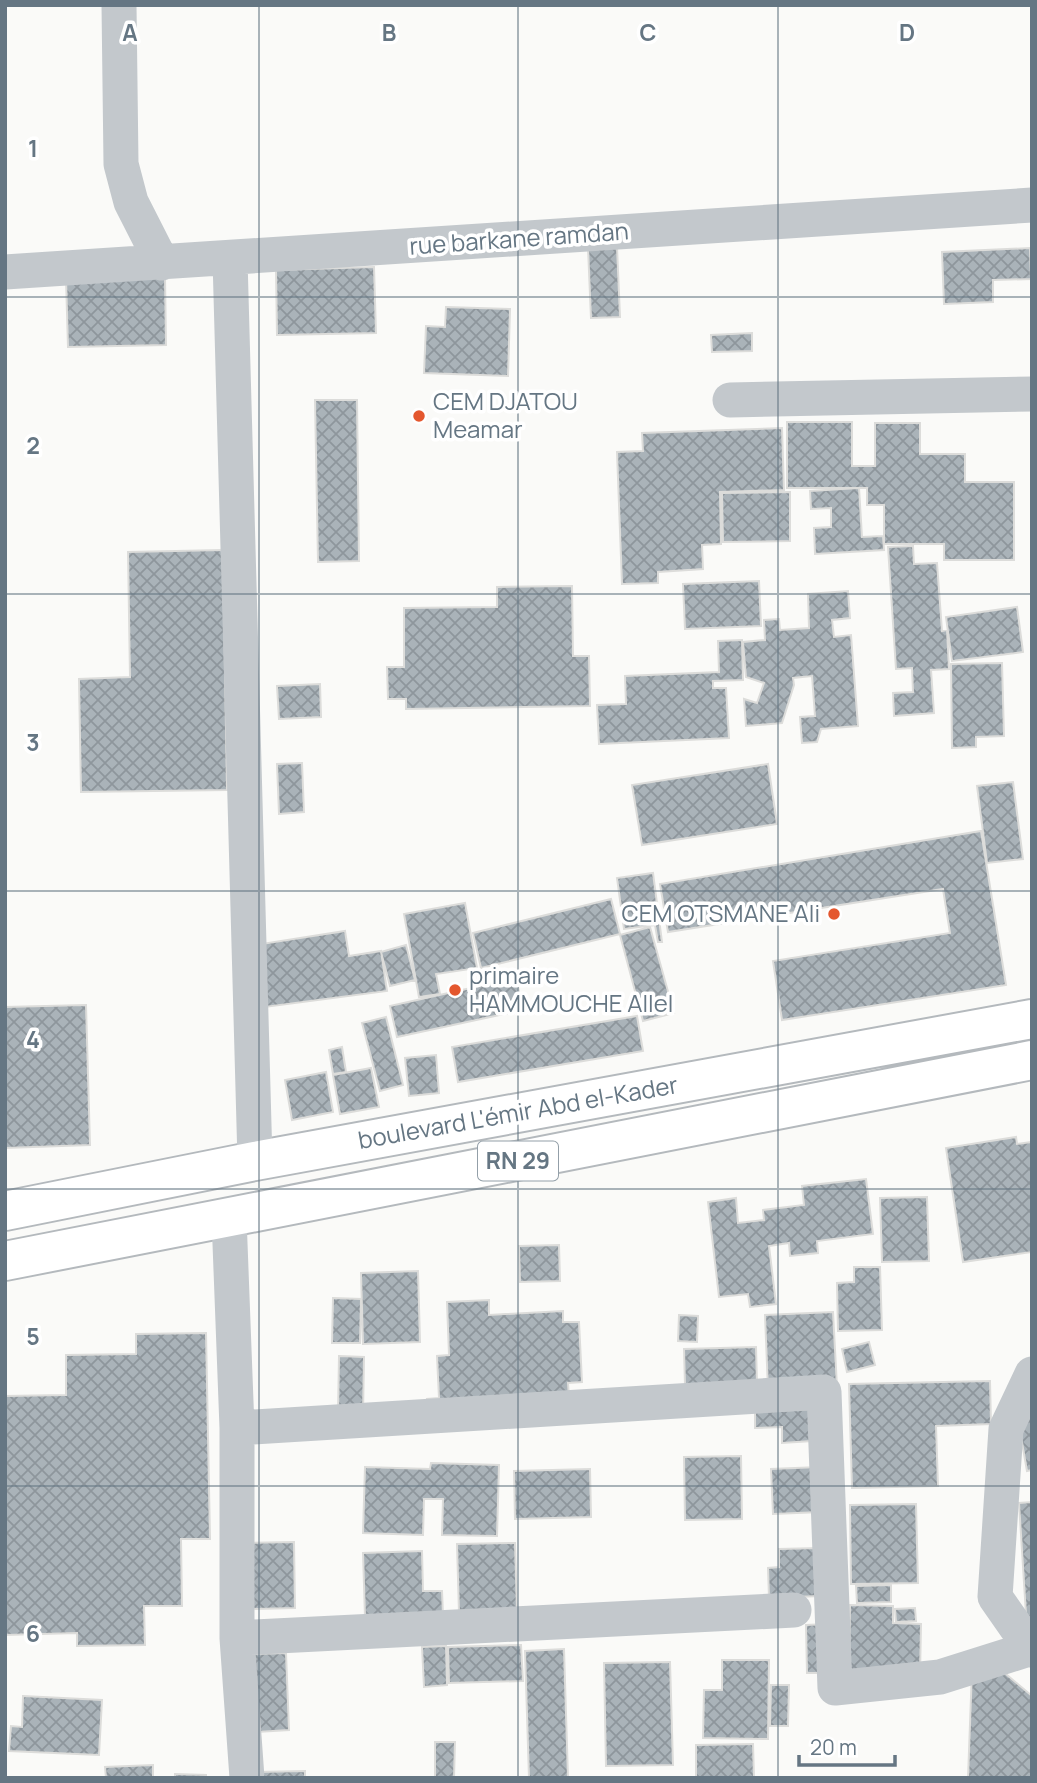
<svg xmlns="http://www.w3.org/2000/svg" width="1037" height="1783" font-family="Manrope,sans-serif">
  <style>
    .building { fill: url(#building-cross-hatch); stroke: #dcdcda; stroke-width: 2 }
    .lines { fill: none; stroke-linecap: round; stroke-linejoin: round }
    .highway-casing { stroke: #b4b9bd; stroke-width: 42 }
    .street { stroke: #c3c8cc; stroke-width: 35 }
    .highway { stroke: #fff; stroke-width: 38 }
    .grid { fill: none; stroke: #657683; stroke-width: 2; stroke-opacity: 0.55 }
    .poi-dot { fill: #e4572e; stroke: #fff; stroke-width: 2.5 }
    .labels { text-anchor: middle; stroke-width: 7; stroke-linejoin: round; paint-order: stroke }
    .shield { fill: #fff; stroke: #939fa8; stroke-width: 2 }
    .shield-label { font-size: 23px; font-weight: bold; fill: #657683 }
    .street-label { font-size: 24px; fill: #657683; stroke: #fff }
    .poi-label { font-size: 24px; fill: #657683; stroke: #fff; text-anchor: start }
    .grid-label { font-size: 23px; text-anchor: middle; font-weight: bold; fill: #657683; stroke: #fff; stroke-width: 7; stroke-linejoin: round; paint-order: stroke }
  </style>
  <defs>
    <pattern id="building-cross-hatch" width="8" height="8" patternUnits="userSpaceOnUse" patternTransform="scale(1.75)"><rect width="8" height="8" fill="#aab3b9"/><path d="M0 0l8 8M0 8l8-8" fill="none" stroke="#8e969c"/></pattern>
  </defs>
  <rect width="100%" height="100%" fill="#fafaf8"/>
  <!-- building -->
  <path class="building" d="M617 247 620 317 591 318 588 248Z
    M1030 248 1031 279 993 280V302L944 304 942 252Z
    M374 267 376 333 277 335 276 270Z
    M165 277 166 345 68 347 66 279Z
    M446 307 510 309 508 376 424 373 426 326 445 327Z
    M752 333V351L712 352 711 335Z
    M315 400H357L359 561 318 562Z
    M787 422H852V466H875V423H920V454H965V482H1014V560H944V544H884V505H867V488H787Z
    M782 428 784 490 720 492 721 544 702 545 703 569 658 572V583L622 584 617 452 643 451 642 433Z
    M859 488 862 537 883 536 884 550 815 554 814 528 831 527V508L811 509 810 491Z
    M790 492V541L723 542 722 493Z
    M913 546 914 564 937 563 942 631 947 630 949 669 931 670 934 713 894 716 893 693 913 692 912 668 896 669 888 547Z
    M223 550 227 790 81 792 79 679 130 677 128 552Z
    M759 581 761 626 685 629 683 584Z
    M572 586 573 656H589L590 706 406 709V699H388L387 667H404V608L497 607V587Z
    M848 591 850 618 832 620 834 637 851 635 858 726 821 729 817 742 802 743 800 717 815 716 812 676 793 678 794 685 782 723 746 726 744 699 757 703 764 683 746 677 743 642 765 640 764 620 779 619 780 630 809 628 808 594Z
    M1017 607 1023 652 952 661 946 617Z
    M742 640 743 680 713 681V688H726L729 738 599 744 597 705 626 704 625 676 719 672 718 641Z
    M1002 663 1004 736 976 737V747L952 748 951 664Z
    M320 684 321 717 279 719 277 686Z
    M302 763 304 812 279 814 277 764Z
    M768 764 777 824 642 845 632 785Z
    M1013 782 1023 859 987 863 977 786Z
    M981 831 1006 985 782 1020 773 961 950 933 943 889 668 932 660 884Z
    M653 873 662 942H658L655 925 624 929 617 878Z
    M611 899 620 934 481 968 473 933Z
    M465 903 477 968 436 974 440 994 419 997 404 914Z
    M650 927 674 1013 643 1021 620 935Z
    M345 931 349 956 381 951 387 991 265 1007 255 945Z
    M406 945 415 980 390 986 381 952Z
    M516 978 523 1010 397 1037 390 1006Z
    M86 1005 90 1145 5 1148V1007Z
    M637 1016 643 1051 458 1082 452 1047Z
    M386 1017 403 1085 380 1091 362 1023Z
    M342 1047 346 1072 333 1074 329 1050Z
    M436 1055 439 1093 409 1096 405 1058Z
    M371 1068 379 1107 340 1114 333 1075Z
    M326 1072 333 1112 292 1120 285 1080Z
    M1016 1137 1017 1144 1032 1142V1252L963 1262 946 1148Z
    M866 1179 873 1234 817 1241 818 1253 790 1256 789 1243 769 1246 776 1304 750 1307 748 1294 719 1297 708 1202 736 1198 738 1223 764 1220 763 1210 804 1205 802 1186Z
    M927 1197 929 1261 882 1262 880 1198Z
    M559 1245 560 1281 520 1282 519 1246Z
    M854 1267H880L882 1330 838 1331 837 1283 854 1282Z
    M418 1271 420 1342 363 1344 361 1273Z
    M333 1298 361 1299 360 1343H332Z
    M489 1300V1315L563 1311V1322H579L582 1382 568 1383 570 1412 427 1420V1399L439 1398 437 1356 449 1355 447 1302Z
    M833 1312 837 1387 768 1390 765 1315Z
    M679 1315 698 1316 697 1342 678 1341Z
    M206 1333 210 1539H181L182 1606H144L145 1645 77 1646V1633L5 1635V1396L66 1395V1355L136 1354V1334Z
    M869 1342 875 1365 847 1372 842 1349Z
    M756 1347 757 1383 685 1385 684 1349Z
    M339 1356 364 1357 363 1415 338 1414Z
    M990 1381 991 1424 936 1426 938 1486 852 1488 849 1384Z
    M811 1409 812 1441 782 1443V1427L755 1428V1412Z
    M1032 1412V1470L1027 1471 1017 1414Z
    M741 1456 742 1519 685 1520 684 1457Z
    M431 1463 499 1465 497 1536 442 1535 443 1499H424L423 1535 363 1533 365 1467 430 1469Z
    M819 1467 821 1512 773 1514 771 1469Z
    M590 1469 591 1517 515 1519 514 1471Z
    M1032 1502V1630H1027L1019 1503Z
    M916 1504 918 1583 851 1584 850 1505Z
    M294 1542 295 1608 249 1609 248 1543Z
    M515 1543 517 1611 459 1613 457 1544Z
    M819 1548 820 1596 769 1598 768 1568 779 1567V1549Z
    M422 1551 423 1591H442L443 1615 365 1617 363 1553Z
    M891 1585V1602L857 1603 856 1586Z
    M850 1605 893 1606V1623L921 1624 920 1676 849 1675Z
    M915 1608 916 1621 896 1622 895 1609Z
    M828 1624 830 1673H807L806 1625Z
    M521 1645 523 1681 449 1683 448 1647Z
    M446 1646 447 1685 424 1687 422 1647Z
    M564 1649 568 1778H529L525 1651Z
    M286 1653 289 1730 257 1732 254 1654Z
    M722 1660H769L768 1739 703 1738 704 1690H722Z
    M670 1662 673 1765 606 1766 604 1663Z
    M1000 1669 1032 1696V1778H968L972 1670Z
    M771 1685H789L788 1726H770Z
    M23 1696 102 1700 99 1755 9 1751 11 1726 22 1727Z
    M435 1742H455L454 1778H435Z
    M753 1744 754 1778H696V1745Z
    M153 1765V1778H106L105 1767Z
    M305 1771V1778H258L257 1772Z
    M175 1774 206 1775V1778H175Z"/>
  <g class="lines">
    <!-- highway casing -->
    <g class="highway-casing">
      <path id="highway" d="M5 1211 255 1161 1032 1019
        M5 1261 1032 1060"/>
    </g>
    <!-- street -->
    <path class="street" d="M119 5 121 164 131 202 162 263
      M230 259 255 1161
      M5 272 1032 205
      M730 400 1032 394
      M229 1217 237 1428V1638L247 1778
      M1032 1374 1006 1429 995 1597 1032 1650
      M237 1428 824 1392 835 1688 940 1677 1032 1648
      M237 1638 794 1610"/>
    <!-- highway -->
    <use href="#highway" class="highway"/>
  </g>
  <!-- grid -->
  <path class="grid" d="M259 5V1778M518 5V1778M778 5V1778M5 297H1032M5 594H1032M5 891H1032M5 1189H1032M5 1486H1032"/>
  <!-- markers -->
  <g class="poi-dot">
    <circle cx="419" cy="416" r="7"/>
    <circle cx="834" cy="914" r="7"/>
    <circle cx="455" cy="990" r="7"/>
  </g>
  <g class="labels">
    <!-- shield labels -->
    <rect class="shield" x="478" y="1141.5" width="80" height="39" rx="5"/>
    <g class="shield-label">
      <text x="518" y="1169">RN 29</text>
    </g>
    <!-- street labels -->
    <g class="street-label">
      <text transform="translate(519 239) rotate(-4)" y="8">rue barkane ramdan</text>
      <text transform="translate(518 1113) rotate(-10)" y="8">boulevard L'émir Abd el-Kader</text>
    </g>
    <!-- poi labels -->
    <g class="poi-label">
      <text x="433" y="410">CEM DJATOU<tspan x="433" dy="28">Meamar</tspan></text>
      <text x="820" y="922" text-anchor="end">CEM OTSMANE Ali</text>
      <text x="469" y="984">primaire<tspan x="469" dy="28">HAMMOUCHE Allel</tspan></text>
    </g>
  </g>
  <g class="grid-label">
    <text x="130" y="41">A</text>
    <text x="389" y="41">B</text>
    <text x="648" y="41">C</text>
    <text x="907" y="41">D</text>
    <text x="33" y="157">1</text>
    <text x="33" y="454">2</text>
    <text x="33" y="751">3</text>
    <text x="33" y="1048">4</text>
    <text x="33" y="1345">5</text>
    <text x="33" y="1642">6</text>
  </g>
  <!-- border -->
  <rect width="1037" height="1783" fill="none" stroke="#657683" stroke-width="14"/>
  <!-- scale -->
  <path d="M799 1755v10h96v-10" fill="none" stroke="#657683" stroke-width="3.5"/>
  <text x="810" y="1755" font-size="21" fill="#657683" stroke="#ffffff" stroke-width="5" paint-order="stroke">20 m</text>
</svg>
